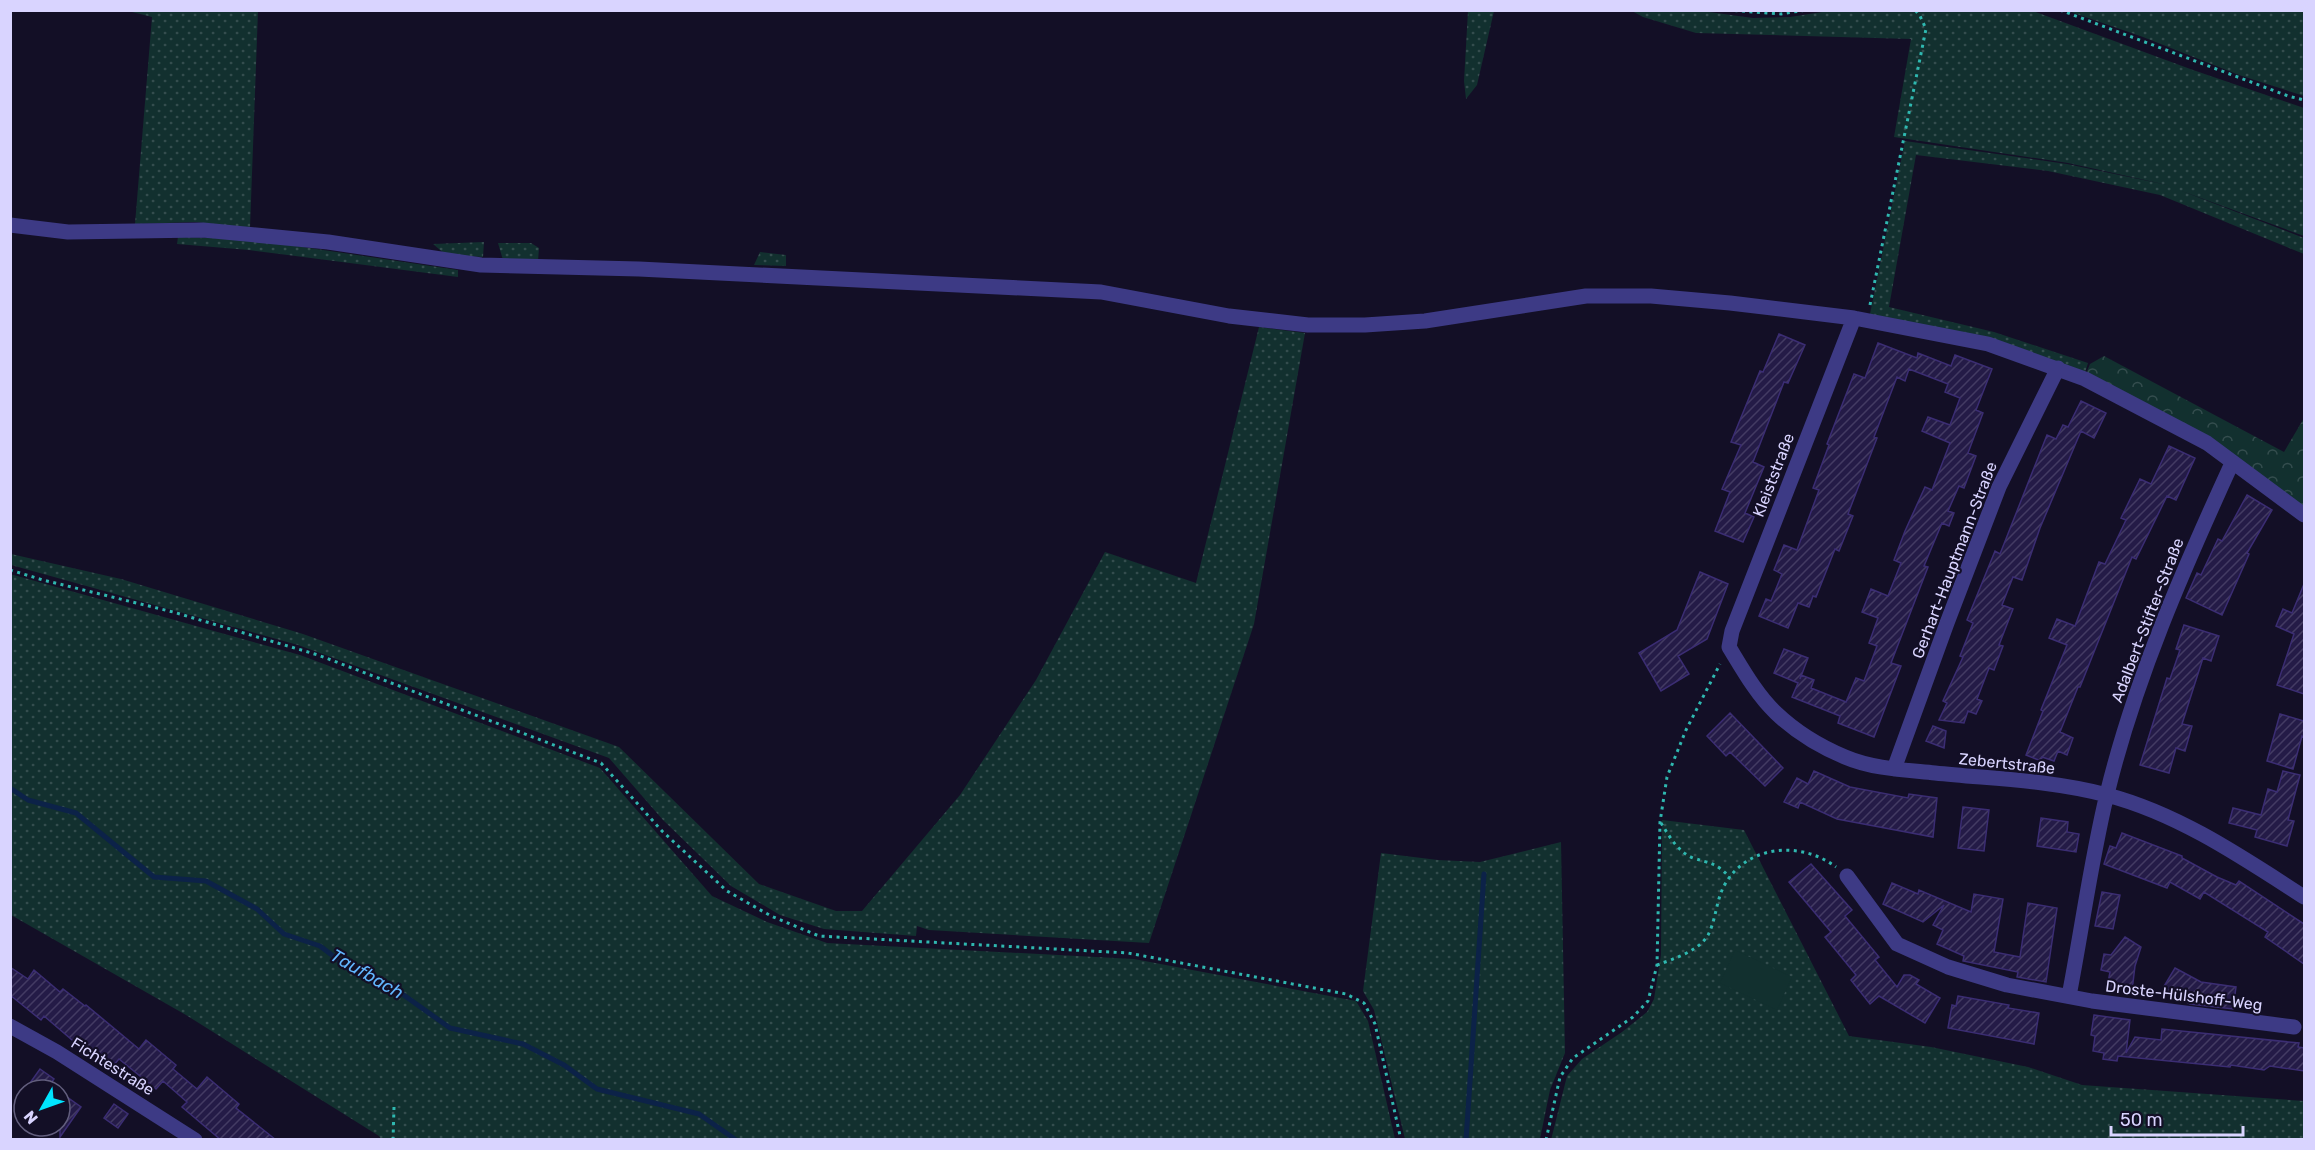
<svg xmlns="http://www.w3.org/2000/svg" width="2315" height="1150" font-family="Rubik,sans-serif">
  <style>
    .grass { fill: url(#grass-dots) }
    .forest { fill: url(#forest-crowns) }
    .pitch { fill: #12302f }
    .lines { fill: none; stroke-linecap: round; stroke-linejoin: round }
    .stream { stroke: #0c2248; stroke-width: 5 }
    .building { fill: url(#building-hatch); stroke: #3b2d73; stroke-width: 1.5 }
    .path { stroke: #2fb8b0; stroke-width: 3; stroke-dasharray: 3 4.5; stroke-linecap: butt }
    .minor { stroke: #3d3a85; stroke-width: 15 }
    .labels { text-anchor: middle; stroke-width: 4.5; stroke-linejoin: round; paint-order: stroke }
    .street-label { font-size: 16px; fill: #d9d4ff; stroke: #130f26 }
    .water-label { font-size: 18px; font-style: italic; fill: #62b6ff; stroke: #130f26 }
  </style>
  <defs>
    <pattern id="grass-dots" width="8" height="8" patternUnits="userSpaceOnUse" patternTransform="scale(1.5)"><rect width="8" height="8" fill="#12302f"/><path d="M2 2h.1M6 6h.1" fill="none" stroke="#344d4e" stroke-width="1.8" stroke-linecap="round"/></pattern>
    <pattern id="forest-crowns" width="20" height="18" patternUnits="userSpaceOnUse" patternTransform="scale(1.5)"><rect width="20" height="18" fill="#12302f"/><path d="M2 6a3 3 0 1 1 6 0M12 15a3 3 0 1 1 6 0" fill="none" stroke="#344d4e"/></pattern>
    <pattern id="building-hatch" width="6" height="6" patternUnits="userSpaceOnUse" patternTransform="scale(1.5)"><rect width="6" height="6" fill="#241b47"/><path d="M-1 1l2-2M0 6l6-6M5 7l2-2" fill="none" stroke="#433b63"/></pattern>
  </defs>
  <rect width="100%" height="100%" fill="#130f26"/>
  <!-- grass -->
  <path class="grass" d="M1835 10 2033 11 2193 70 2304 108V236L2179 190 2304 238V254L2160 195 2048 171 1916 155 1889 307 1994 332 2088 363 2084 376 1869 319 1905 141 2067 164 2172 186 2068 163 1894 137 1911 39 1696 33 1643 17 1632 11H1702L1753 18 1790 17Z
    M128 11H258L250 228 195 222 135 224 152 17Z
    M1468 11H1494L1477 85 1466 99 1464 81Z
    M2068 11H2304V96L2239 75 2143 37Z
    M178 237 249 239 458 270V277L249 250 177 244Z
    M484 242 483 257 446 255 433 244Z
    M498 243H531L539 248 538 261 503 260Z
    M760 252 786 255V266L754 265Z
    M1259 327 1305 333 1254 624 1149 943 929 930 917 926 916 936 824 929 780 915 731 886 663 820 609 758 298 645 11 565V554L121 579 303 634 619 747 759 884 836 911H862L960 795 1036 680 1105 552 1196 583Z
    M10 574 300 655 600 768 712 896 767 922 827 943 1134 959 1356 1001 1368 1021 1395 1139H381L379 1136 186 1015 11 915Z
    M1662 820 1744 830 1849 1036 1931 1047 2028 1067 2082 1085 2304 1101V1139L1551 1140 1567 1076 1582 1059 1622 1032 1647 1012 1654 999 1661 955Z
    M1561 842 1565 1053 1550 1090 1540 1139H1405L1374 1010 1363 991 1381 853 1438 860 1480 862Z"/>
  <!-- forest -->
  <path class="forest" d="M2104 356 2284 452 2304 418V512L2085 376 2090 364Z"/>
  <!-- pitch -->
  <path class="pitch" d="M1735 950 1792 977 1777 1010 1720 983Z"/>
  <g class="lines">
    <!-- stream -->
    <path class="stream" d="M10 788 28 800 76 813 154 877 206 881 257 909 284 934 320 946 345 965 384 981 450 1028 523 1044 564 1065 597 1089 699 1114 736 1140
      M1466 1140 1484 874"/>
  </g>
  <!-- building -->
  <path class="building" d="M1779 334 1805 345 1788 383 1784 382 1753 462 1764 467 1745 513 1754 517 1743 542 1715 531 1730 492 1722 489 1741 445 1731 442 1760 371 1763 372Z
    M1878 343 1917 358 1918 353 1951 366 1955 355 1992 369 1976 410 1983 413 1968 453 1976 456 1964 488 1959 486 1948 511 1954 513 1949 526 1942 523 1924 566 1928 567 1891 663 1901 666 1874 737 1838 723 1840 716 1792 697 1798 683 1774 673 1784 649 1808 658 1800 679 1801 675 1814 680 1811 688 1846 702 1856 678 1864 681 1877 646 1869 643 1878 618 1862 612 1871 589 1888 596 1901 563 1894 560 1905 531 1925 487 1932 490 1950 443 1922 431 1928 417 1950 425 1960 398 1945 392 1948 384 1909 369 1905 381 1897 377 1874 437 1877 438 1848 514 1853 516 1839 551 1835 549 1816 597 1813 596 1809 607 1798 603 1788 628 1759 616 1766 599 1771 601 1782 574 1774 570 1784 545 1797 550 1819 490 1813 488 1829 445 1827 444 1854 374 1865 378Z
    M2081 401 2106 413 2094 438 2081 431 2040 528 2022 580 2013 577 2002 605 2013 609 1999 645 2003 646 1994 670 1989 668 1977 699 1982 701 1976 714 1968 711 1964 723 1939 720 1947 703 1943 701 1963 657 1960 656 1973 623 1967 620 1995 551 2000 554 2047 435 2056 439 2063 425 2068 427Z
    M2169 446 2195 458 2176 500 2167 496 2136 559 2132 557 2080 687H2078L2060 732 2073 738 2067 755 2058 751 2054 761 2042 757 2041 761 2026 755 2043 711 2041 710 2067 645 2049 638 2057 619 2075 626 2099 562 2105 564 2126 520 2121 518 2140 479 2151 484Z
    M2247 495 2272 510 2247 553 2249 554 2222 615 2186 598 2197 573 2201 575 2218 539 2222 541Z
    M1700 572 1728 584 1707 639 1678 656 1689 674 1661 691 1639 653 1677 630Z
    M2304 584V694L2277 685 2294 634 2276 626 2283 609 2292 613Z
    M2184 625 2219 636 2211 661 2203 658 2182 724 2192 726 2185 751 2176 748 2169 773 2140 765 2167 678 2170 679 2180 650 2176 649Z
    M1730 713 1783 768 1765 786 1730 752 1726 756 1707 736Z
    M2280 714 2304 721V737L2302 736 2293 769 2267 761Z
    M1933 726 1946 731 1944 748 1926 741Z
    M1814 771 1850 787 1908 798 1909 794 1937 798 1933 837 1837 819 1800 802 1798 808 1784 802 1797 778 1808 784Z
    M2283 771 2300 775 2288 820 2294 821 2287 846 2255 837 2257 830 2229 823 2233 808 2261 815 2268 789 2277 792Z
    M1963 807 1989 810 1984 851 1958 848Z
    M2041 818 2068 822 2067 832 2079 834 2076 852 2037 846Z
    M2122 833 2182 856V858L2217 877 2236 885 2239 881 2304 924V964L2265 937 2268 932 2204 892 2200 899 2170 882 2167 888 2104 864 2110 846 2116 848Z
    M1811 864 1852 910 1845 916 1879 957 1875 960 1897 987 1904 975H1910L1919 980 1916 984 1940 998 1925 1023 1879 996 1870 1004 1851 980 1856 975 1825 937 1831 932 1789 882Z
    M1892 883 1918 894 1919 890 1971 912 1974 894 2003 899 1994 952 2020 957 2028 903 2057 908 2046 982 2017 977 2018 972 1963 961 1964 956 1937 944 1943 930 1933 925 1944 905 1923 922 1883 904Z
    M2102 892 2120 895 2113 929 2095 926Z
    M2125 937 2141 947 2135 966 2132 991 2107 988 2110 972 2101 970 2104 954 2111 955Z
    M10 967 28 979 34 970 60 992 63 989 85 1006 86 1005 139 1049 146 1040 176 1065 173 1069 197 1089 207 1077 239 1104 236 1108 276 1140H221L182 1107 187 1102 163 1081 156 1089 119 1059 112 1067 103 1060 100 1064 44 1016 41 1020 10 995Z
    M2175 968 2201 982 2236 987 2233 1009 2190 1004 2163 988Z
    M1958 996 2009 1005 2008 1008 2039 1013 2034 1044 1948 1028 1952 1005 1956 1006Z
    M2094 1015 2130 1020 2126 1053 2135 1037 2161 1040 2162 1029 2299 1043 2298 1047 2304 1048V1071L2270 1066 2264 1070 2231 1065 2230 1067 2118 1056 2117 1061 2103 1059 2104 1053 2093 1051 2095 1036 2091 1035Z
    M40 1069 54 1079 46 1090H25Z
    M60 1092 81 1107 60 1137Z
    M114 1104 128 1114 118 1128 104 1118Z"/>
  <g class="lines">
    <!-- path -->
    <path class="path" d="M1727 10 1781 14 1806 10
      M2060 10 2288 96 2304 100
      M1870 305 1926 29 1920 16 1915 10
      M10 570 43 580 173 612 318 655 601 763 662 831 727 891 771 916 819 936 1128 953 1346 994 1364 1003 1375 1024 1401 1140
      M1661 823C1669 836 1678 852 1693 858 1712 864 1714 862 1730 877
      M1657 965C1673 959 1699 951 1708 935 1716 920 1716 901 1724 886 1746 845 1800 840 1836 867
      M393 1140 394 1107
      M1546 1140 1560 1077 1573 1058 1633 1017 1648 1001 1657 965 1660 822 1667 777 1686 730 1720 664"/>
    <!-- minor -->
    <path class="minor" d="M10 225 68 232 203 230 328 242 481 265 639 269 1101 292 1229 316 1308 325H1365L1425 321 1586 296H1651L1730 303 1854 318 1988 344 2085 379 2207 443 2304 515
      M1854 318 1732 631 1729 647C1743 670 1757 695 1776 713 1796 732 1821 747 1845 757 1873 769 1906 770 1935 773 1992 779 2051 780 2107 795 2179 814 2242 857 2304 897
      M1894 769 1947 623 1999 487 2058 368
      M1847 876 1897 944 1948 967 2007 985 2092 1001 2294 1027
      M2069 996C2082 929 2091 860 2107 794 2135 679 2183 570 2232 463
      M10 1026 57 1052 195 1140"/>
  </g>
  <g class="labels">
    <!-- street labels -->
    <g class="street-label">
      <text transform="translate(1773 475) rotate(-69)" y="6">Kleiststraße</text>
      <text transform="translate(1954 560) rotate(-69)" y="6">Gerhart-Hauptmann-Straße</text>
      <text transform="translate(2147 620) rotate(-69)" y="6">Adalbert-Stifter-Straße</text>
      <text transform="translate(2007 763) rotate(6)" y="6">Zebertstraße</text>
      <text transform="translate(2184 995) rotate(7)" y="6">Droste-Hülshoff-Weg</text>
      <text transform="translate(113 1066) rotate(32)" y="6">Fichtestraße</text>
    </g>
    <!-- water labels -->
    <g class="water-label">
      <text transform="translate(367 974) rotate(30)" y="6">Taufbach</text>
    </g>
  </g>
  <!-- border -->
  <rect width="2315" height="1150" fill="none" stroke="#d9d4ff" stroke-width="24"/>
  <!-- north arrow -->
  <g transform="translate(42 1108) rotate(230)"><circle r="28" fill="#130f26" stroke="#625e7d" stroke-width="1.5"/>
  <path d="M0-4.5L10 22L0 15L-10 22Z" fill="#00e5ff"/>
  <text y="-9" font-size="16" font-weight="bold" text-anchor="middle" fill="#d9d4ff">N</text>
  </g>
  <!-- scale -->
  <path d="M2111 1126v9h132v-9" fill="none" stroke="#d9d4ff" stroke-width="3"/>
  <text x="2120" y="1126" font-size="18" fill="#d9d4ff" stroke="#130f26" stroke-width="4.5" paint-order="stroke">50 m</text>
</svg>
